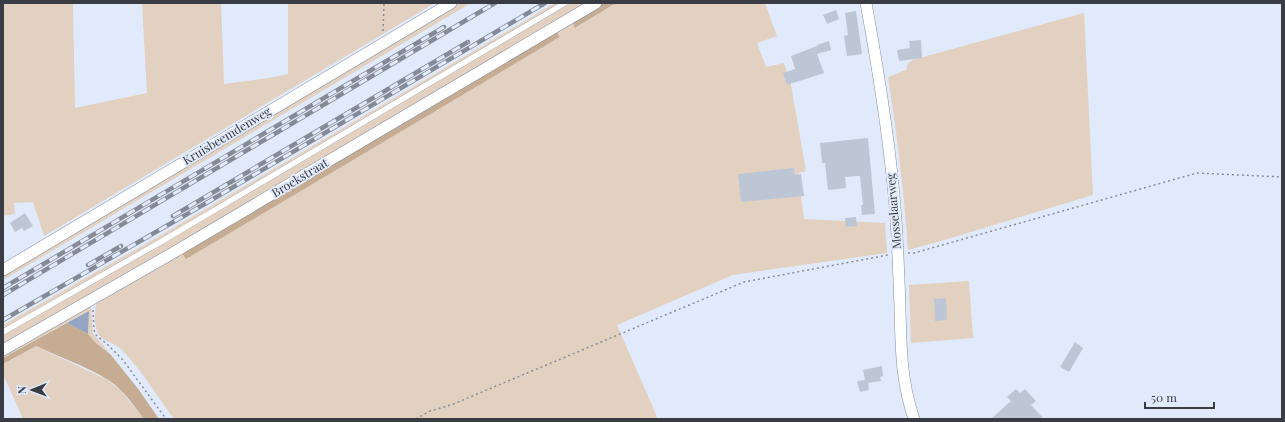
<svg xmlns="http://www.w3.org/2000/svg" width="1285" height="422" font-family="'Playfair Display',serif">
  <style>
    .green { fill: #e2d1c0; fill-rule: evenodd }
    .forest { fill: #c5ac92 }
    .water { fill: #94a4c1 }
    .building { fill: #bdc6d5 }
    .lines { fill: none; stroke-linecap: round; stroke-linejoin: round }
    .service-casing { stroke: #878f9d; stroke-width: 6 }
    .minor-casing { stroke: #878f9d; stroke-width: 12 }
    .path { stroke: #868d97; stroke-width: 1.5; stroke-dasharray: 2 3; stroke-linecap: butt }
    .service { stroke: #fff; stroke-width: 5.5 }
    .minor { stroke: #fff; stroke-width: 11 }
    .rail-casing { stroke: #858b96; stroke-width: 4.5 }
    .rail { stroke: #e1eafa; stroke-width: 3; stroke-dasharray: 9; stroke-linecap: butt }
    .labels { text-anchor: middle; stroke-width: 4; stroke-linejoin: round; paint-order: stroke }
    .street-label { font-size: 12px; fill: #393d43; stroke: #e1eafa }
  </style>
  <rect width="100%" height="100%" fill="#e1eafa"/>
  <!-- green -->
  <path class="green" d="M3 3H73L75 108 147 93 142 3H221L224 84 268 78 288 74V3H435L44 236 33 202 14 203 15 214 3 216Z
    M457 3H471L3 280V272Z
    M555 3H592L3 348V325L163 234Z
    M616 3H765L777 36 757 43 766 67 784 63 791 85 806 171 798 173 804 219 885 223 887 253 733 275 617 325 658 419H174C157 396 142 371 122 350 116 343 104 342 99 335 94 328 94 310 97 302L571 20 576 28ZM557 32 560 37 198 251 183 253Z
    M1084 13 1093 195 941 241 908 250C904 192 897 134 888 77L906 70 908 64 912 60Z
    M969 281 973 338 911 343 909 285Z
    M89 306 91 309 93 333 111 355 96 343 88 334 89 311 3 358V353Z
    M35 346 106 379 121 391 144 419H23L3 374V364Z"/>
  <!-- forest -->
  <path class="forest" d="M600 3H616L575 28 571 20Z
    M557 32 560 37 186 259 182 253Z
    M67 323 88 334 96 343 111 355 139 390 159 419H144C135 407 126 394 114 384 94 369 59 357 36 346L3 364V358Z"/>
  <!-- water -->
  <path class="water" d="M89 311 88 334 67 323Z"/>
  <!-- building -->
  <path class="building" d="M836 10 839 19 827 24 823 15Z
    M856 11 862 54 847 56 844 36 848 35 845 13Z
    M921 40 922 58 899 61 897 50 910 48 909 41Z
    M829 41 831 50 817 54 824 73 787 85 783 73 795 69 791 56 817 46V45Z
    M868 138 875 214 862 215 861 205H863L860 176 845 177 846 188 828 190 825 163H822L820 143Z
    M794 168 795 175 801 174 804 196 741 202 738 174Z
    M25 213 33 226 24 231 22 228 15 232 10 223Z
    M856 217 857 226 846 227 845 218Z
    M946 298 947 320 935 321 934 299Z
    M1075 342 1083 348 1069 372 1060 367Z
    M882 366 883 376 880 377 881 381 868 383 869 390 860 392 857 381 865 380 863 370Z
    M1016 389 1020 393 1025 389 1036 401 1031 405 1044 419H991L1011 401 1007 397Z"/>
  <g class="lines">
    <!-- service casing -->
    <g class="service-casing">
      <path id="service" d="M3 332 164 240 565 3"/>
    </g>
    <!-- minor casing -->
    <g class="minor-casing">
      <path id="minor" d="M866 3C879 74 891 147 896 220 898 249 899 279 900 308 901 348 901 381 914 419
        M3 270 451 3
        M3 350 171 254 596 3"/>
    </g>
    <!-- path -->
    <path class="path" d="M383 31 384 3
      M908 253H914L1197 173 1282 177
      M93 310 94 330 96 335 108 345 123 360 166 419
      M416 419 430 411 451 405 744 282 888 255"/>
    <!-- service -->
    <use href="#service" class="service"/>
    <!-- minor -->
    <use href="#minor" class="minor"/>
    <!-- rail casing -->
    <g class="rail-casing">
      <path id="rail" d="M173 216 468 42
        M88 265 121 246
        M3 288 444 27
        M3 295 495 3
        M3 320 208 202 545 3"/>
    </g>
    <!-- rail -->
    <use href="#rail" class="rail"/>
  </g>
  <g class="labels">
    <!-- street labels -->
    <g class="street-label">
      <text transform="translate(227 136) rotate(-31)" y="4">Kruisbeemdenweg</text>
      <text transform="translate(300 178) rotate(-31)" y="4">Broekstraat</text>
      <text transform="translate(894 211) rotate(-95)" y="4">Mosselaarweg</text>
    </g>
  </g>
  <!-- border -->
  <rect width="1285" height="422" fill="none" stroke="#393d43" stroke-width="8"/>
  <!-- north arrow -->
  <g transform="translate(32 390) rotate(269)" stroke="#e1eafa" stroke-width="3" paint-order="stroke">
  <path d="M0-3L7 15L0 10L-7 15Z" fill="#393d43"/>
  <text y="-6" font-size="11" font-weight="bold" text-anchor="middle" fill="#393d43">N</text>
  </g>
  <!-- scale -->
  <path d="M1145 402v6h69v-6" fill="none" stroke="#393d43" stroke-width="2"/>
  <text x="1151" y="402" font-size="12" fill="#393d43" stroke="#e1eafa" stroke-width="3" paint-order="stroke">50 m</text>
</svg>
